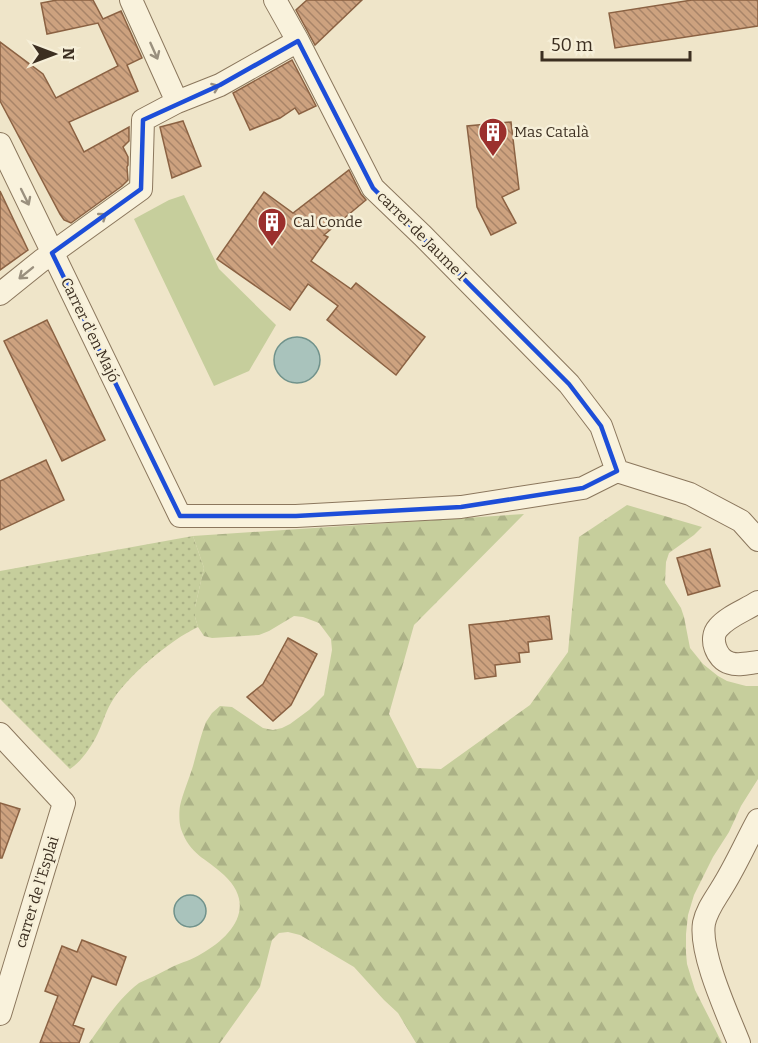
<svg xmlns="http://www.w3.org/2000/svg" width="758" height="1043" font-family="Bitter,serif">
  <style>
    .grass { fill: url(#grass-dots) }
    .forest { fill: url(#forest-firs) }
    .green { fill: #c6ce9c }
    .water { fill: #a9c3bc; stroke: #70928b; stroke-width: 1.5 }
    .building { fill: url(#building-back-hatch); stroke: #8b6243; stroke-width: 1.5 }
    .lines { fill: none; stroke-linecap: round; stroke-linejoin: round }
    .minor-casing { stroke: #8b775d; stroke-width: 24 }
    .minor { stroke: #f9f2dc; stroke-width: 22 }
    .oneway { stroke: #9a907e }
    .marked { fill: none; stroke: #1d4ed8; stroke-width: 4.5; stroke-linejoin: round }
    .labels { text-anchor: middle; stroke-width: 5; stroke-linejoin: round; paint-order: stroke }
    .poi-label { font-size: 15px; fill: #3c2f21; stroke: #f6efd8; text-anchor: start }
    .street-label { font-size: 15px; fill: #3c2f21; stroke: #f6efd8 }
  </style>
  <defs>
    <pattern id="grass-dots" width="8" height="8" patternUnits="userSpaceOnUse" patternTransform="scale(1.5)"><rect width="8" height="8" fill="#c6ce9c"/><path d="M2 2h.1M6 6h.1" fill="none" stroke="#abb186" stroke-width="1.8" stroke-linecap="round"/></pattern>
    <pattern id="forest-firs" width="22" height="20" patternUnits="userSpaceOnUse" patternTransform="scale(1.5)"><rect width="22" height="20" fill="#c6ce9c"/><path d="M5 1l3.5 6h-7zM16 11l3.5 6h-7z" fill="#abb186"/></pattern>
    <pattern id="building-back-hatch" width="6" height="6" patternUnits="userSpaceOnUse" patternTransform="scale(1.5)"><rect width="6" height="6" fill="#cda27f"/><path d="M-1 5l2 2M0 0l6 6M5-1l2 2" fill="none" stroke="#a88468"/></pattern>
  </defs>
  <rect width="100%" height="100%" fill="#efe5c9"/>
  <!-- grass -->
  <path class="grass" d="M193 536 204 568 195 607V617L198 627C170 640 126 677 111 703 105 713 103 723 98 733 92 746 82 761 70 769L0 699V571Z"/>
  <!-- forest -->
  <path class="forest" d="M627 505 702 527 694 535 669 553 666 562 665 583 681 608 684 617 690 648 703 664 718 676 727 681 746 686H758V779L741 806 729 832 713 857 694 895 688 915 686 934V953L687 964 695 990 722 1043H416L398 1013 384 1000 354 967 300 935 288 932 279 933 272 940 260 987 220 1043H89C104 1022 118 999 139 983 150 978 161 973 172 967 182 962 192 960 201 954 233 936 257 906 224 875 206 858 190 855 181 829 179 823 179 812 180 806 183 793 189 779 193 766 197 752 200 737 206 722L212 713 220 706 232 707 263 728 273 730 282 728 290 724 309 710 324 695 332 650 331 639 319 623 303 617 294 616 269 631 259 635 212 638 204 636 198 627 195 617V607L204 568 193 536 524 514 414 625 389 714 417 768 441 769 530 705 568 652 579 537Z"/>
  <!-- green -->
  <path class="green" d="M184 195 219 269 276 325 249 371 214 386 134 219 169 200Z"/>
  <!-- water -->
  <path class="water" d="M274 360a23 23 0 1 1 46 0a23 23 0 1 1-46 0Z
    M174 911a16 16 0 1 1 32 0a16 16 0 1 1-32 0Z"/>
  <!-- building -->
  <path class="building" d="M57 0H93L103 19 121 11 142 58 127 65 138 91 69 122 84 152 129 127V141L123 147 128 157V165L127 167 128 180 122 186 71 223 64 220 60 214 0 101V42L43 74 56 98 118 66 98 23 47 34 41 3Z
    M307 0H362L315 45 296 10Z
    M692 0H758V26L615 48 609 13Z
    M292 60 316 106 299 114 295 108 280 118 250 130 233 93Z
    M183 121 201 166 172 178 160 127Z
    M511 122 519 189 502 197 516 223 491 235 477 207 467 126Z
    M349 170 361 194 366 200 324 235 328 237 311 261 351 289 356 283 425 337 396 375 327 320 338 306 308 284 290 310 217 259 264 192 293 213Z
    M0 191 28 250 0 270Z
    M47 320 105 440 62 461 4 341Z
    M46 460 64 500 0 530V481Z
    M710 549 720 586 688 595 677 558Z
    M549 616 552 639 528 642 529 652 519 653 520 662 495 665 496 676 475 679 469 625Z
    M288 638 317 654 291 705 273 721 247 697 263 684Z
    M0 803 20 809 2 858H0Z
    M82 940 126 957 116 985 92 976 73 1025 84 1029 79 1043H40L58 996 45 991 62 946 77 952Z"/>
  <g class="lines">
    <!-- minor casing -->
    <g class="minor-casing">
      <path id="minor" d="M131 0 177 102
        M275 0 298 41 373 188 423 236 569 384 601 426 617 471
        M0 144 180 516H296L461 507 583 488 617 471 690 494 741 521 758 540
        M0 294 41 261 141 189 143 120 177 102 220 85 298 41
        M758 602C746 610 728 616 718 628 709 638 716 659 730 663 738 666 749 663 758 662
        M0 734 64 803 0 1014
        M739 1043C728 1015 699 953 704 923 707 909 716 898 723 886 736 865 746 842 758 820"/>
    </g>
    <!-- minor -->
    <use href="#minor" class="minor"/>
  </g>
  <!-- one-way arrows -->
  <defs><path id="oneway-shaft" d="M-6 0H5M1.5-3L5.5 0L1.5 3" fill="none" stroke-width="1.6" stroke-linecap="round" stroke-linejoin="round" transform="scale(1.5)"/></defs>
  <g class="oneway">
    <use href="#oneway-shaft" transform="translate(154 51) rotate(66)"/>
    <use href="#oneway-shaft" transform="translate(211 89) rotate(-22)"/>
    <use href="#oneway-shaft" transform="translate(25 197) rotate(64)"/>
    <use href="#oneway-shaft" transform="translate(99 219) rotate(-36)"/>
    <use href="#oneway-shaft" transform="translate(26 273) rotate(141)"/>
  </g>
  <!-- marked area -->
  <path class="marked" d="M298 41 373 188 569 384 601 426 617 471 583 488 461 507 296 516H180L52 253 141 189 143 120 220 85Z"/>
  <!-- icons -->
  <defs>
    <g id="building-pin" transform="scale(1.5)"><path d="M0 17L-7.5 6A9.5 9.5 0 1 1 7.5 6Z" fill="#9b302d" stroke="#f6efd8"/><path d="M-4-6H4V6H1V3H-1V6H-4ZM-2.5-4.3h1.7v1.8h-1.7ZM.8-4.3h1.7v1.8H.8ZM-2.5-1h1.7V.8h-1.7ZM.8-1h1.7V.8H.8Z" fill="#fff"/></g>
  </defs>
  <g fill-rule="evenodd">
    <use href="#building-pin" x="493" y="132"/>
    <use href="#building-pin" x="272" y="222"/>
  </g>
  <g class="labels">
    <!-- poi labels -->
    <g class="poi-label">
      <text x="514" y="137">Mas Català</text>
      <text x="293" y="227">Cal Conde</text>
    </g>
    <!-- street labels -->
    <g class="street-label">
      <text transform="translate(422 236) rotate(45)" y="5">carrer de Jaume I</text>
      <text transform="translate(90 330) rotate(64)" y="5">Carrer d'en Majó</text>
      <text transform="translate(37 892) rotate(-73)" y="5">carrer de l'Esplai</text>
    </g>
  </g>
  <!-- north arrow -->
  <g transform="translate(54 54) rotate(90)" stroke="#f6efd8" stroke-width="4.5" paint-order="stroke">
  <path d="M0-4.5L10 22L0 15L-10 22Z" fill="#3c2f21"/>
  <text y="-9" font-size="16" font-weight="bold" text-anchor="middle" fill="#3c2f21">N</text>
  </g>
  <!-- scale -->
  <path d="M542 51v9h148v-9" fill="none" stroke="#3c2f21" stroke-width="3"/>
  <text x="551" y="51" font-size="18" fill="#3c2f21" stroke="#f6efd8" stroke-width="4.5" paint-order="stroke">50 m</text>
</svg>
